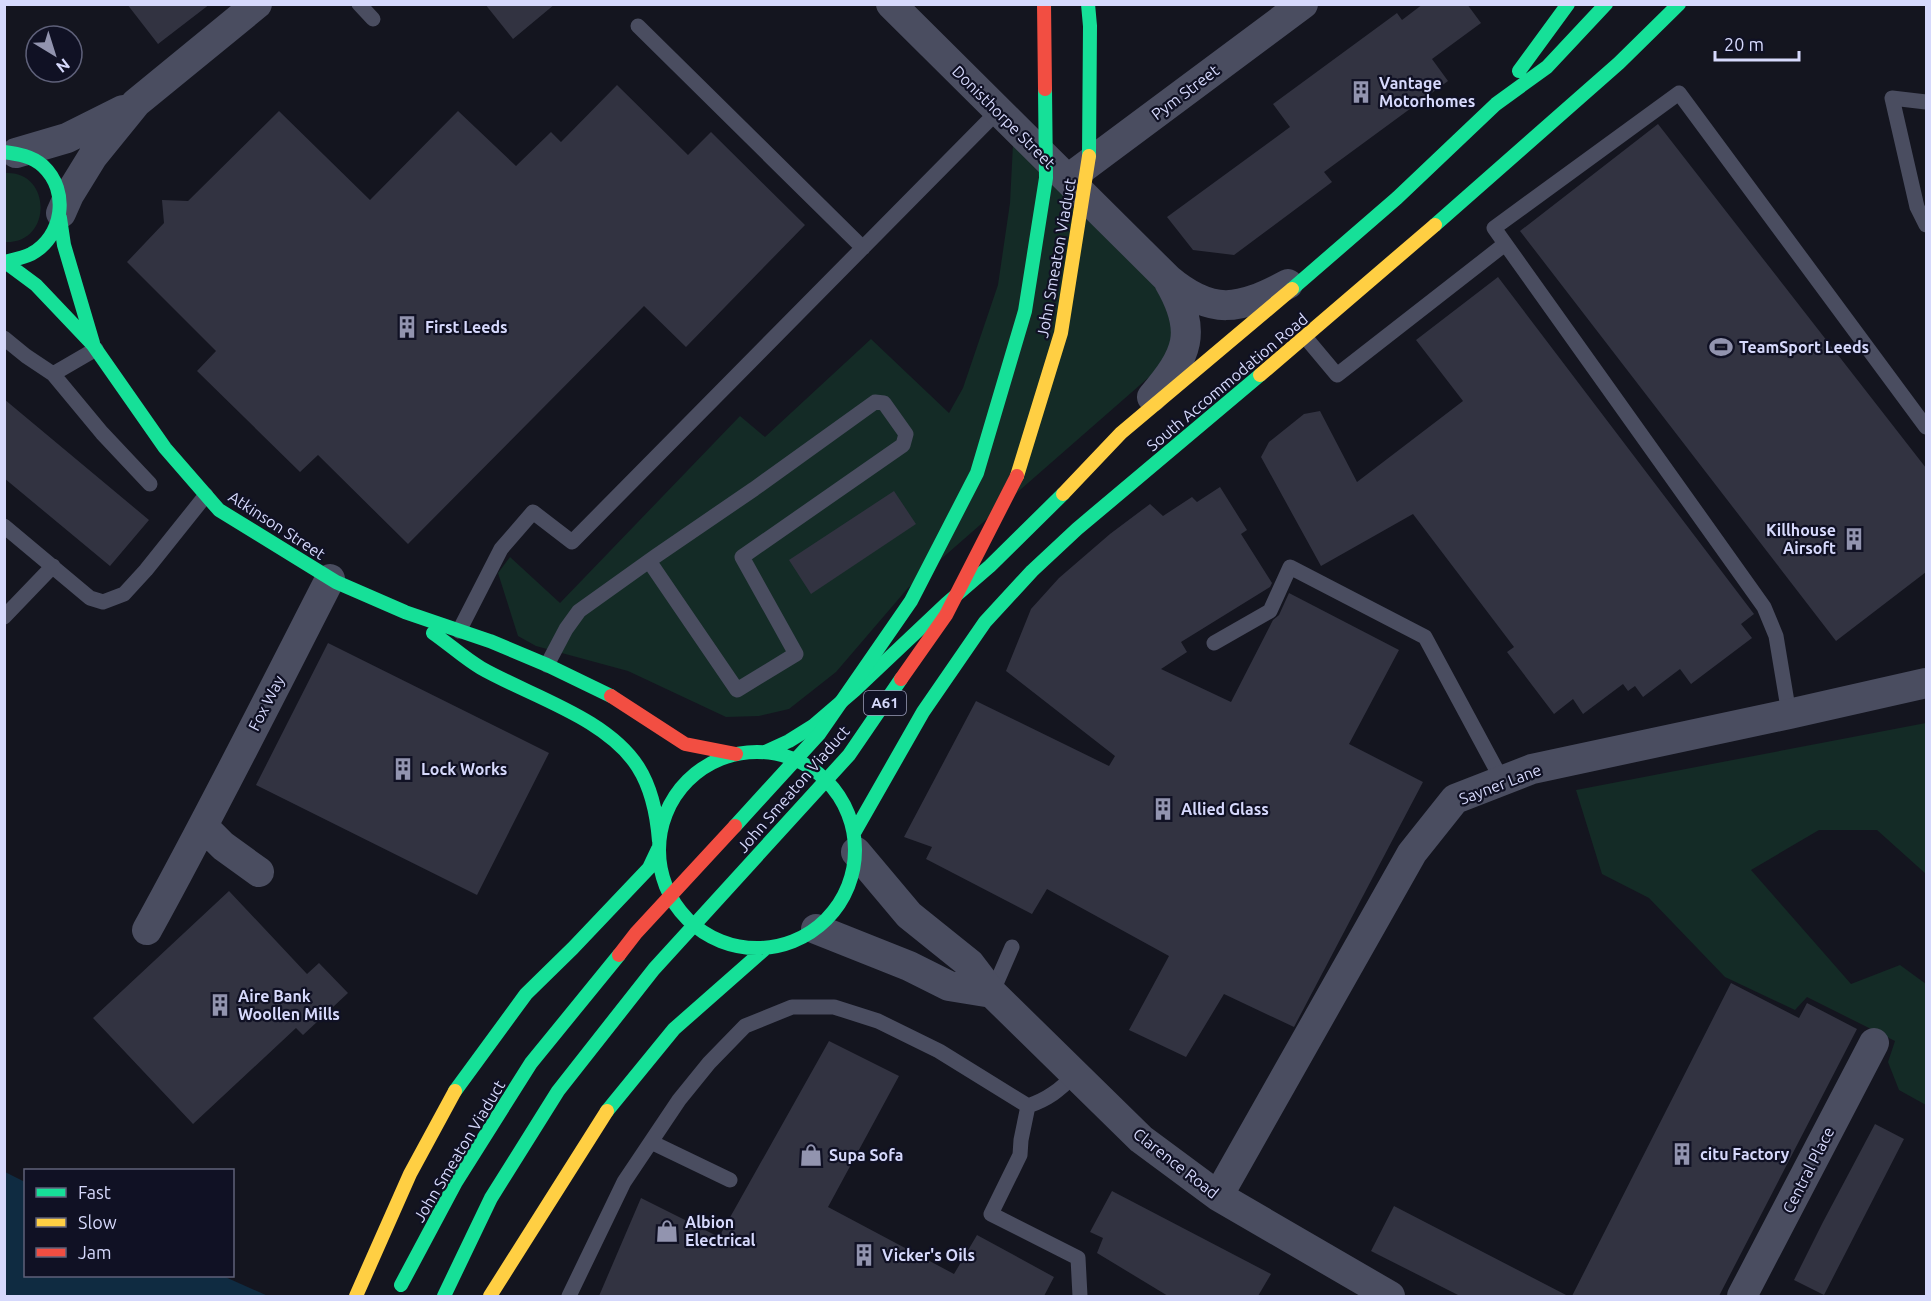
<svg xmlns="http://www.w3.org/2000/svg" width="1931" height="1301" font-family="Ubuntu,sans-serif">
  <style>
    .green { fill: #142b26 }
    .water { fill: #0f2b41 }
    .building { fill: #323341 }
    .lines { fill: none; stroke-linecap: round; stroke-linejoin: round }
    .lane { stroke: #4a4d60; stroke-width: 15 }
    .street { stroke: #4a4d60; stroke-width: 30 }
    .fast { stroke: #16e098; stroke-width: 14 }
    .slow { stroke: #ffcf43; stroke-width: 14 }
    .jam { stroke: #f24e42; stroke-width: 14 }
    .fast-bridge { stroke: #16e098; stroke-width: 14 }
    .slow-bridge { stroke: #ffcf43; stroke-width: 14 }
    .jam-bridge { stroke: #f24e42; stroke-width: 14 }
    .labels { text-anchor: middle; stroke-width: 4.5; stroke-linejoin: round; paint-order: stroke }
    .shield { fill: #101124; stroke: #9b9dbb; stroke-width: 1.5 }
    .shield-label { font-size: 15px; font-weight: bold; fill: #d6d9fc }
    .poi-label { font-size: 16px; font-weight: bold; fill: #d6d9fc; stroke: #101124; text-anchor: start }
    .street-label { font-size: 16px; fill: #d6d9fc; stroke: #101124 }
  </style>
  <rect width="100%" height="100%" fill="#14151f"/>
  <!-- green -->
  <path class="green" d="M1013 144 1181 299 1172 357 908 588 836 672 789 709 759 716 726 717 628 671 536 646 518 636 498 573 510 557 560 603 740 416 765 437 871 339 949 413 963 388 998 285 1010 203Z
    M5 173C52 170 53 244 5 242Z
    M1926 723V874L1877 830H1819L1751 870 1851 984 1900 965 1926 984V1105L1899 1090 1888 1062 1895 1041 1807 997 1795 1010 1725 977 1649 898 1602 874 1576 790Z"/>
  <!-- water -->
  <path class="water" d="M5 1172 25 1182 26 1276H223L268 1296H5Z"/>
  <!-- building -->
  <path class="building" d="M127 4H210L158 44Z
    M485 4H555L513 39Z
    M1423 4H1467L1481 23 1432 59 1448 81 1324 172 1332 182 1234 255 1193 250 1167 217 1290 127 1273 104 1397 13 1402 20Z
    M617 85 688 155 711 132 805 225 686 347 644 306 408 544 318 455 300 472 197 371 216 351 127 262 164 223 162 200 188 201 279 111 370 200 458 111 516 166 551 132 561 142Z
    M1658 124 1926 468V572L1836 641 1520 231Z
    M1498 277 1754 614 1741 624 1752 638 1691 684 1680 669 1643 697 1635 686 1628 691 1623 684 1583 714 1573 699 1554 714 1507 652 1514 647 1413 514 1321 566 1261 457 1269 442 1304 414 1320 411 1357 482 1463 401 1416 340Z
    M4 399 149 520 110 566 4 478Z
    M1220 487 1247 530 1241 534 1272 583 1270 587 1181 642 1187 652 1161 669 1231 702 1273 620 1279 615 1289 593 1399 650 1349 744 1423 782 1294 1027 1224 994 1186 1057 1129 1030 1169 956 1047 889 1032 914 926 859 932 847 904 837 976 701 1109 766 1115 756 1006 671 1031 609 1059 578 1110 534 1150 504 1163 516 1192 497 1197 502Z
    M894 491 916 524 811 594 789 560Z
    M328 643 549 753 477 895 256 785Z
    M229 891 307 974 319 963 348 993 303 1035 296 1028 193 1124 93 1018Z
    M1731 983 1799 1018 1807 1003 1857 1029 1719 1296H1572Z
    M829 1041 899 1076 828 1207 954 1274 977 1235 1054 1277 1044 1296H599L641 1198 719 1237Z
    M1875 1124 1904 1139 1824 1295 1794 1280 1823 1222Z
    M1112 1191 1271 1274 1258 1296H1168L1097 1253 1103 1238 1090 1232Z
    M1394 1206 1568 1296H1460L1371 1251Z"/>
  <g class="lines">
    <!-- lane -->
    <path class="lane" d="M359 4 373 19
      M638 26 863 248
      M1926 102 1892 98 1917 207 1926 225
      M4 338 26 356 53 374 96 349
      M1306 338 1337 375 1505 244
      M53 374 102 433 150 484
      M4 526 90 598 103 602 124 594 146 570 206 495
      M4 617 53 566
      M459 631 501 549 533 512 572 542 998 111
      M1214 643 1270 611 1290 567 1425 637 1502 780
      M547 665 566 629 579 611 656 556 754 489 875 402 884 403 906 434 903 445 742 557 796 654 737 690 649 561
      M1789 714 1776 636 1764 607 1494 228 1679 93 1926 427
      M992 993 1012 947
      M1028 1106 1021 1140 1020 1155 991 1214 1078 1258 1080 1296
      M651 1142 730 1180
      M569 1296 624 1182 679 1100 709 1063 745 1026 792 1007H834L878 1021 939 1051 1028 1106C1048 1099 1060 1090 1074 1075"/>
    <!-- street -->
    <path class="street" d="M891 4 1168 279C1212 316 1239 310 1288 284
      M16 153 67 138 123 110
      M1072 176 1303 4
      M61 213 69 195 93 156 136 103 257 4
      M1152 397C1188 355 1198 332 1169 282
      M204 827 223 846 259 872
      M856 852 909 915 970 964 992 993 1141 1139 1218 1196 1390 1296
      M816 929 909 966 949 986 992 993
      M147 930C211 814 270 696 330 579
      M1218 1196 1412 853 1455 799 1532 769 1789 714 1926 683
      M1742 1296 1874 1043"/>
    <!-- fast -->
    <path class="fast" d="M1519 71 1568 4
      M4 152C18 154 32 156 43 166 70 191 63 237 31 254 23 258 12 260 4 262
      M60 218 64 245 93 343
      M1435 225 1619 63 1679 4
      M5 262 36 285 93 345 165 448 219 510 336 582 405 612 490 641 547 665 611 696
      M1292 289 1397 198 1496 104 1547 67 1606 4
      M433 633C449 644 464 658 481 668 530 696 607 718 638 767 652 789 657 815 659 841
      M659 850a98 98 0 1 1 196 0a98 98 0 1 1-196 0Z
      M765 752 789 741 813 726 855 690 946 604 990 566 1063 494
      M854 833 923 712 985 622 1032 571 1077 529 1260 375
      M455 1091 526 994 573 948 649 868 658 849
      M607 1111 674 1029 766 948"/>
    <!-- slow -->
    <path class="slow" d="M1260 375 1435 225
      M1063 494 1121 433 1292 289
      M356 1296 410 1174 455 1091
      M490 1296 607 1111"/>
    <!-- jam -->
    <path class="jam" d="M611 696 685 744 736 754"/>
    <!-- fast-bridge -->
    <path class="fast-bridge" d="M1088 4 1090 26 1089 156
      M735 826 819 734 911 601 977 473 1025 311 1046 178 1045 89
      M401 1285 456 1182 531 1063 619 955
      M444 1296 491 1198 558 1091 654 969 849 755 901 679"/>
    <!-- slow-bridge -->
    <path class="slow-bridge" d="M1017 476 1061 333 1089 156"/>
    <!-- jam-bridge -->
    <path class="jam-bridge" d="M1044 4 1045 89
      M901 679 946 615 1017 476
      M619 955 636 933 735 826"/>
  </g>
  <!-- icons -->
  <defs>
    <g id="building-bare" transform="scale(1.8)"><path d="M-4-6H4V6H1V3H-1V6H-4ZM-2.5-4.3h1.7v1.8h-1.7ZM.8-4.3h1.7v1.8H.8ZM-2.5-1h1.7V.8h-1.7ZM.8-1h1.7V.8H.8Z" fill="#9294af" stroke="#101124" stroke-width="2.5" paint-order="stroke"/></g>
    <g id="stadium-bare" transform="scale(1.8)"><path d="M0-5a6.5 5 0 1 0 0 10a6.5 5 0 1 0 0-10ZM-3.5-1.8h7v3.6h-7Z" fill="#9294af" stroke="#101124" stroke-width="2.5" paint-order="stroke"/></g>
    <g id="shop-bare" transform="scale(1.8)"><path d="M-5-2.5h2.3a2.7 3.5 0 0 1 5.4 0H5L5.5 6h-11ZM-1.5-2.5h3a1.5 2.3 0 0 0-3 0Z" fill="#9294af" stroke="#101124" stroke-width="2.5" paint-order="stroke"/></g>
  </defs>
  <g fill-rule="evenodd">
    <use href="#building-bare" x="1361" y="92"/>
    <use href="#building-bare" x="407" y="327"/>
    <use href="#stadium-bare" x="1721" y="347"/>
    <use href="#building-bare" x="1854" y="539"/>
    <use href="#building-bare" x="403" y="769"/>
    <use href="#building-bare" x="1163" y="809"/>
    <use href="#building-bare" x="220" y="1005"/>
    <use href="#building-bare" x="1682" y="1154"/>
    <use href="#shop-bare" x="811" y="1155"/>
    <use href="#shop-bare" x="667" y="1231"/>
    <use href="#building-bare" x="864" y="1255"/>
  </g>
  <g class="labels">
    <!-- shield labels -->
    <rect class="shield" x="864" y="691" width="42" height="24" rx="4.5"/>
    <g class="shield-label">
      <text x="885" y="708">A61</text>
    </g>
    <!-- poi labels -->
    <g class="poi-label">
      <text x="1379" y="89">Vantage<tspan x="1379" dy="18">Motorhomes</tspan></text>
      <text x="425" y="333">First Leeds</text>
      <text x="1739" y="353">TeamSport Leeds</text>
      <text x="1836" y="536" text-anchor="end">Killhouse<tspan x="1836" dy="18">Airsoft</tspan></text>
      <text x="421" y="775">Lock Works</text>
      <text x="1181" y="815">Allied Glass</text>
      <text x="238" y="1002">Aire Bank<tspan x="238" dy="18">Woollen Mills</tspan></text>
      <text x="1700" y="1160">citu Factory</text>
      <text x="829" y="1161">Supa Sofa</text>
      <text x="685" y="1228">Albion<tspan x="685" dy="18">Electrical</tspan></text>
      <text x="882" y="1261">Vicker's Oils</text>
    </g>
    <!-- street labels -->
    <g class="street-label">
      <text transform="translate(1185 92) rotate(-37)" y="6">Pym Street</text>
      <text transform="translate(1004 117) rotate(45)" y="6">Donisthorpe Street</text>
      <text transform="translate(1056 258) rotate(-80)" y="6">John Smeaton Viaduct</text>
      <text transform="translate(1227 382) rotate(-40)" y="6">South Accommodation Road</text>
      <text transform="translate(277 525) rotate(33)" y="6">Atkinson Street</text>
      <text transform="translate(266 703) rotate(-63)" y="6">Fox Way</text>
      <text transform="translate(1500 784) rotate(-21)" y="6">Sayner Lane</text>
      <text transform="translate(793 789) rotate(-49)" y="6">John Smeaton Viaduct</text>
      <text transform="translate(459 1151) rotate(-59)" y="6">John Smeaton Viaduct</text>
      <text transform="translate(1176 1163) rotate(38)" y="6">Clarence Road</text>
      <text transform="translate(1808 1170) rotate(-63)" y="6">Central Place</text>
    </g>
  </g>
  <!-- border -->
  <rect width="1931" height="1301" fill="none" stroke="#d6d9fc" stroke-width="12"/>
  <!-- legend -->
  <rect x="24" y="1169" width="210" height="108" fill="#101124" stroke="#5f617a" stroke-width="1.5"/>
  <rect x="36" y="1188" width="30" height="9" fill="#16e098" stroke="#5f617a" stroke-width="1.5"/>
  <text x="78" y="1199" font-size="18" fill="#d6d9fc">Fast</text>
  <rect x="36" y="1218" width="30" height="9" fill="#ffcf43" stroke="#5f617a" stroke-width="1.5"/>
  <text x="78" y="1229" font-size="18" fill="#d6d9fc">Slow</text>
  <rect x="36" y="1248" width="30" height="9" fill="#f24e42" stroke="#5f617a" stroke-width="1.5"/>
  <text x="78" y="1259" font-size="18" fill="#d6d9fc">Jam</text>
  <!-- north arrow -->
  <g transform="translate(54 54) rotate(142)"><circle r="28" fill="#101124" stroke="#5f617a" stroke-width="1.5"/>
  <path d="M0-4.5L10 22L0 15L-10 22Z" fill="#9294af"/>
  <text y="-9" font-size="16" font-weight="bold" text-anchor="middle" fill="#d6d9fc">N</text>
  </g>
  <!-- scale -->
  <path d="M1715 51v9h84v-9" fill="none" stroke="#d6d9fc" stroke-width="3"/>
  <text x="1724" y="51" font-size="18" fill="#d6d9fc" stroke="#101124" stroke-width="4.5" paint-order="stroke">20 m</text>
</svg>
